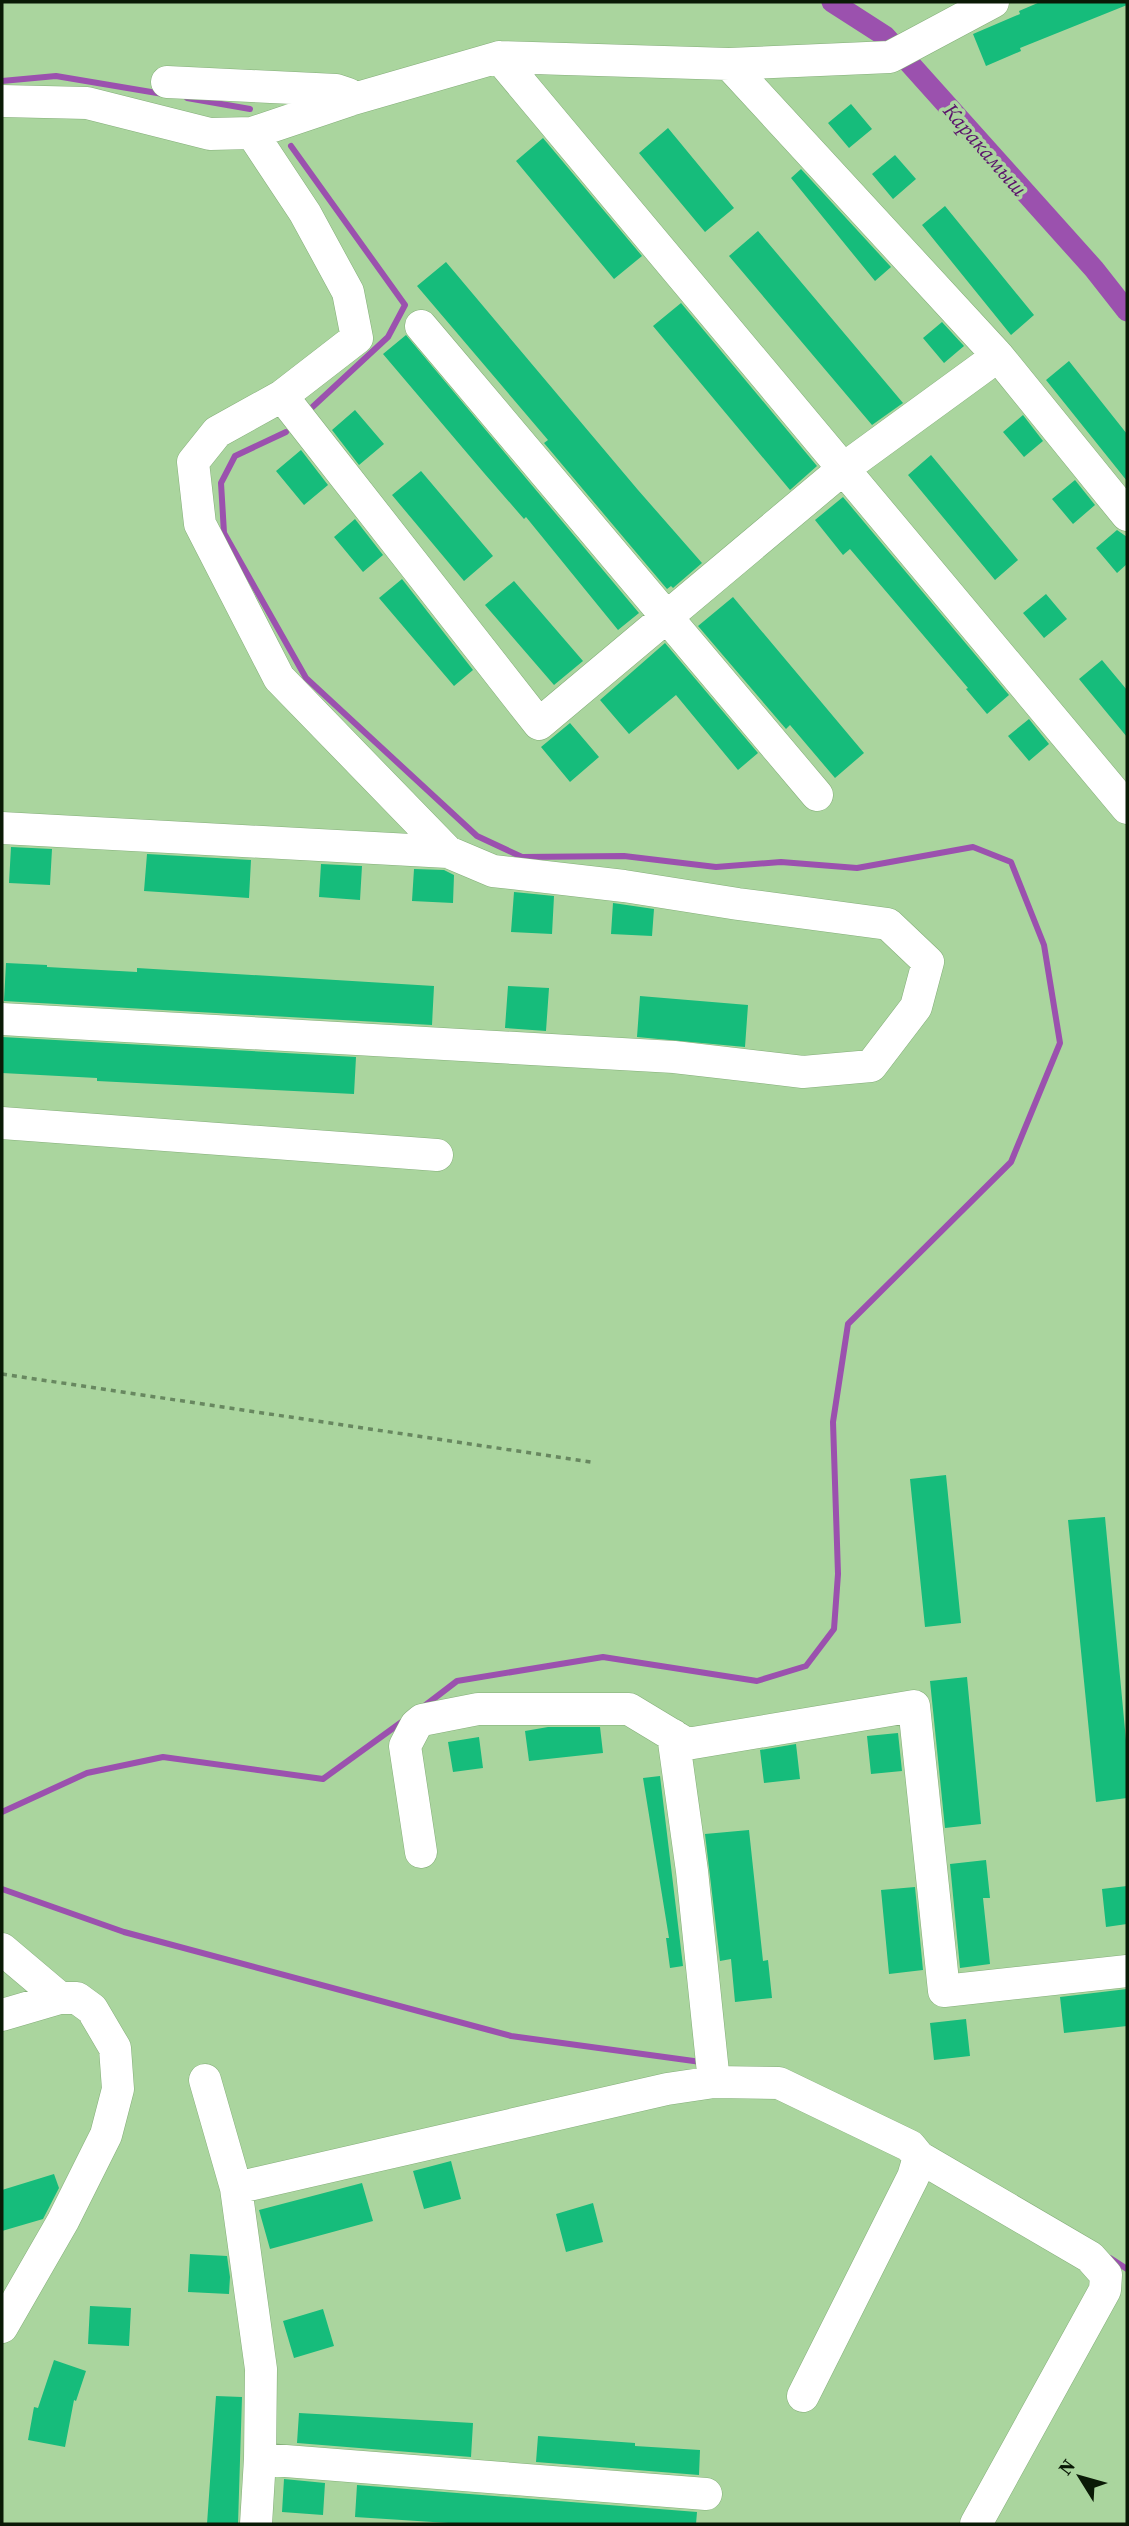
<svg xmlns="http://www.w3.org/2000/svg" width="1129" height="2526" font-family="'Source Serif 4',serif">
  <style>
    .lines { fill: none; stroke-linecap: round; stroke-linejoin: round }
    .stream { stroke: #9b51ae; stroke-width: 6 }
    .canal { stroke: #9b51ae; stroke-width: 21 }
    .building { fill: #16bc7b }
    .minor-casing { stroke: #84ae79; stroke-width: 33 }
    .path { stroke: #688860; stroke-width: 3.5; stroke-dasharray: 5 5; stroke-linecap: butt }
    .minor { stroke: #fff; stroke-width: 32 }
    .labels { text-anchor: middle; stroke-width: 7; stroke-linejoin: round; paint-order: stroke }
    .water-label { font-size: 21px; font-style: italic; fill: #5a126b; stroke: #aad59e }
  </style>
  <rect width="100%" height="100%" fill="#aad59e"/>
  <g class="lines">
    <!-- stream -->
    <path class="stream" d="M2 81 56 76 163 94
      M187 98 250 109
      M291 146 405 305 388 337 306 413
      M286 432 235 456 221 483 224 533 306 678 477 836 522 857 624 856 716 867 781 862 857 868 973 847 1011 862 1044 945 1060 1043 1011 1162 848 1324 833 1422 838 1574 834 1629 806 1666 757 1681 603 1657 457 1681 423 1707
      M2 1812 87 1773 163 1757 323 1779 403 1721
      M2 1889 124 1932 511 2036 701 2062
      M1110 2258 1127 2269"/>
    <!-- canal -->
    <path class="canal" d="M832 2 885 36 1094 269 1127 311"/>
  </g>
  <!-- building -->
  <path class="building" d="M1040 2H1127V5L1020 48 1021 51 986 66 973 34 1020 14 1019 11Z
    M851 104 872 129 849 148 828 123Z
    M668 128 734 208 705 232 639 153Z
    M543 138 642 256 614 279 516 161Z
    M895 155 916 179 893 199 872 174Z
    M801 169 891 267 875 281 791 178Z
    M945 206 1034 315 1011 335 922 225Z
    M758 231 903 403 872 425 729 256Z
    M446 262 638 490 702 563 673 588 671 586 667 589 544 443 548 440 417 286Z
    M681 303 817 466 790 490 653 326Z
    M942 322 964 346 944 363 923 338Z
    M406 335 639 613 618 630 526 517 524 519 484 473 383 354Z
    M1069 361 1127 434V481L1046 380Z
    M355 410 384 444 359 465 332 430Z
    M1023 415 1043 441 1024 457 1003 432Z
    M301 450 328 485 304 505 276 471Z
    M931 455 1018 560 995 580 908 475Z
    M421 471 493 556 464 581 392 495Z
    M1075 480 1095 505 1073 524 1052 499Z
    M843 497 1009 695 987 714 966 689 968 688 850 549 843 555 815 520Z
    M355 519 383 555 363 572 334 537Z
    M1117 530 1127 537V564L1117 573 1096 548Z
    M402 579 473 670 454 686 379 598Z
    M514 581 583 661 554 685 485 605Z
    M1046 594 1067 619 1044 638 1023 613Z
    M733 597 864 753 835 778 790 725 786 729 698 626Z
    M665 643 758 753 738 770 676 695 629 734 600 700Z
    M1102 660 1127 690V737L1079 679Z
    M1029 719 1049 744 1029 761 1008 736Z
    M570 723 599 757 570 782 541 747Z
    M11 847 52 849 50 885 9 883Z
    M147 854 251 860 249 898 144 891Z
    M321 864 362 866 360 900 319 897Z
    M414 869 444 870 454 875 453 903 412 901Z
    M514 892 554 896 552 934 511 932Z
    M613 903 654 909 652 936 611 934Z
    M6 963 47 965V967L137 972V968L434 986 432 1025 4 1001Z
    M508 986 549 988 546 1031 505 1028Z
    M640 996 748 1005 745 1047 637 1037Z
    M2 1037 356 1057 354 1094 97 1081V1078L2 1073Z
    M946 1475 961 1623 925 1627 910 1479Z
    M1105 1517 1127 1751V1798L1096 1802 1068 1520Z
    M967 1677 981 1824 945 1828 930 1681Z
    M548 1727H600L603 1753 529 1761 525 1731Z
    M898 1733 902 1771 871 1774 867 1736Z
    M479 1737 483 1768 453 1772 448 1742Z
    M796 1744 800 1779 764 1783 760 1750Z
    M660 1776 683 1966 670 1968 666 1938H669L643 1778Z
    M749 1830 763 1961 768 1960 772 1998 735 2002 731 1959 720 1961 705 1834Z
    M986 1860 990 1898H983L990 1964 960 1968 950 1864Z
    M1127 1886V1924L1106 1927 1102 1889Z
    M915 1887 923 1970 889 1974 881 1890Z
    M1127 1989V2026L1064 2033 1060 1997Z
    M966 2019 970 2056 934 2060 930 2023Z
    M451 2161 461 2199 424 2209 413 2171Z
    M54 2174 59 2188 43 2219 2 2231V2190Z
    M362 2183 373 2221 270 2249 259 2210Z
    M593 2203 603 2242 566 2252 556 2214Z
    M190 2254 227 2256 230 2277 229 2294 188 2292Z
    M90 2306 131 2308 129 2346 88 2344Z
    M323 2309 334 2346 294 2358 283 2321Z
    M54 2360 86 2371 76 2401 74 2400 65 2447 28 2440 34 2407 38 2408Z
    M216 2396 242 2397 238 2524H207Z
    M299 2413 473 2423 471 2457 297 2443Z
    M538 2436 635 2443V2446L700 2450 699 2475 536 2462Z
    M284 2479 325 2483 323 2515 282 2512Z
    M357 2485 697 2512 696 2524H464L355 2517Z"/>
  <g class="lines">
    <!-- minor casing -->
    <g class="minor-casing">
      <path id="minor" d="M499 57 1127 808
        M729 64 998 356 1127 515
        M167 82 336 90 348 94 350 100
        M2 101 87 103 210 134 252 133 350 100 499 57 729 64 890 57 993 2
        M252 133 305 213 348 292 357 338 282 396 217 432 193 462 200 524 279 678 448 852
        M421 326 817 795
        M282 396 539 724 843 469 998 356
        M2 828 448 852 493 871 624 886 738 904 888 924 928 962 916 1007 871 1066 803 1072 674 1057 2 1019
        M2 1123 437 1155
        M673 1735 692 1871 714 2082
        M421 1852 405 1746 416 1725 422 1720 478 1709H629L687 1744 914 1706 944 1991 1127 1971
        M2 1949 60 1998H77L92 2009 115 2048 118 2089 106 2135 63 2221 2 2327
        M2 2015 60 1998
        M205 2080 236 2188 261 2369 260 2459 256 2524
        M919 2157 1090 2257 1106 2275 1105 2290 976 2524
        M236 2188 667 2089 714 2082 779 2083 910 2146 919 2157 913 2177 803 2396
        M260 2459 706 2494"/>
    </g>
    <!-- path -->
    <path class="path" d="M2 1374 591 1462"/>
    <!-- minor -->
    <use href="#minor" class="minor"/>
  </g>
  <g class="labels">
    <!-- water labels -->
    <g class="water-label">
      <text transform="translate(985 150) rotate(49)" y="7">Каракамыш</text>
    </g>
  </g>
  <!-- border -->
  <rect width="1129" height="2526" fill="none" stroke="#0a1a06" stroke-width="7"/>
  <!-- north arrow -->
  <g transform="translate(1080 2477) rotate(307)" stroke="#aad59e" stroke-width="5" paint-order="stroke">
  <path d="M0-5L12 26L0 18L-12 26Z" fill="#0a1a06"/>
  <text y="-10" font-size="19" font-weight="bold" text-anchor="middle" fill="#0a1a06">N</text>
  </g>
</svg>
